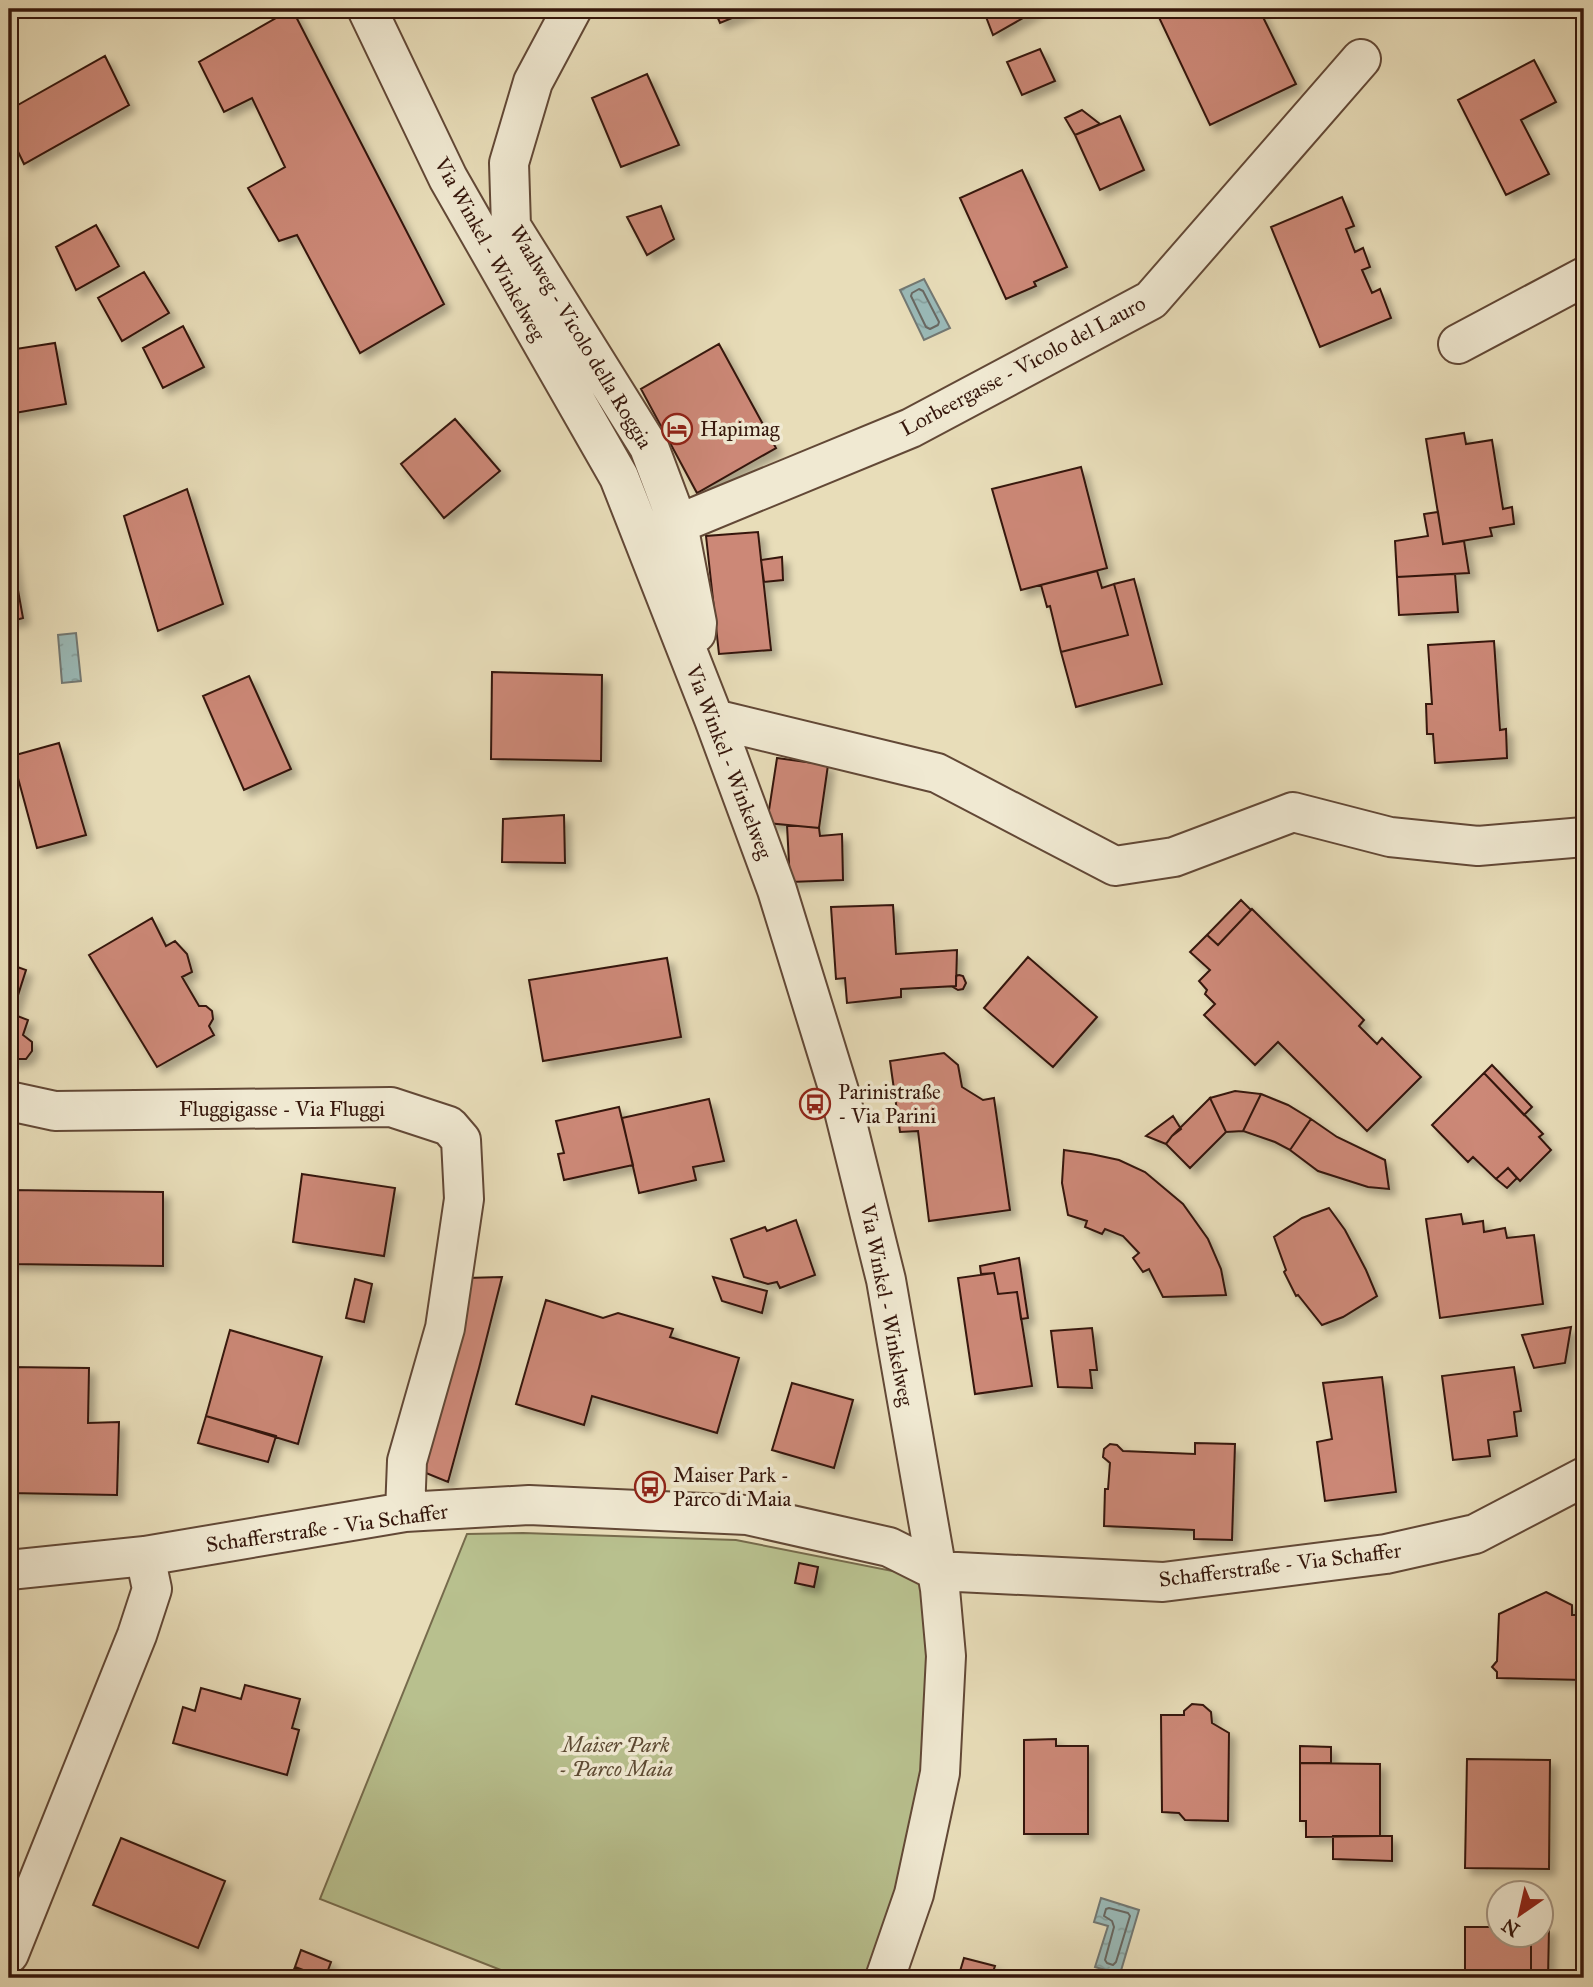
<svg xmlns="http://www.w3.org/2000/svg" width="1593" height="1987" font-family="'IM FELL Great Primer',serif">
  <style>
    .green { fill: #b8c08e; stroke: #766b4c; stroke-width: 2 }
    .water { fill: url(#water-ripples); stroke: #727873; stroke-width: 2 }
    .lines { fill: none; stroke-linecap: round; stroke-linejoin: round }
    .shore { stroke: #686862; stroke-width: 2 }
    .building { fill: #c87; stroke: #35160b; stroke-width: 2; filter: url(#shadow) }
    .minor-casing { stroke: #624836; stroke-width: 42 }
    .minor { stroke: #f0e9d2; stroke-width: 38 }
    .labels { text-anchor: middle; stroke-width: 7; stroke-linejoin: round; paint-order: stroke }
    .street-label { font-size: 21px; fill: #35160b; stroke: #f0e9d2 }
    .poi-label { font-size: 21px; fill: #35160b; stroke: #f0e9d2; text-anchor: start }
    .park-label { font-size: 21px; font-style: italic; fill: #5c4932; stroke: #f0e9d2 }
  </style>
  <defs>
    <pattern id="water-ripples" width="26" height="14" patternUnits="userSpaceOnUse" patternTransform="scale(1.75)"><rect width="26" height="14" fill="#9abab8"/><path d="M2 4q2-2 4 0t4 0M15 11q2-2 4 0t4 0" fill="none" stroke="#859f9d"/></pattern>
    <filter id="shadow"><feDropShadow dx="6" dy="6" stdDeviation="3.5" flood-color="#0004"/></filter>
  </defs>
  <rect width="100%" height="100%" fill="#e8ddb9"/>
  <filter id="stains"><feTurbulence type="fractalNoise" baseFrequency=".00286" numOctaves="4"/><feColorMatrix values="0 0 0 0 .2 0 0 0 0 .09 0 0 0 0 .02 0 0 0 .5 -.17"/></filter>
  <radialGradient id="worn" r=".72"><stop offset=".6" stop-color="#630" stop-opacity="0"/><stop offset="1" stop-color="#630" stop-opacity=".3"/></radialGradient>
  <!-- green -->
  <path class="green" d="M523 1533 736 1540 933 1579V1772L874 1978H521L320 1899 467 1534Z"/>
  <!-- water -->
  <path class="water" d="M924 279 950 328 924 340 900 290Z
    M76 633 81 681 62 683 58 635Z
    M1101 1898 1139 1910 1120 1974 1095 1967 1108 1926 1094 1922Z"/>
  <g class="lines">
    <!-- shore -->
    <path class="shore" d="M919 289 923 291 939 322 938 325 930 329 926 327 911 296 912 293Z
      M1109 1908 1128 1913 1130 1916 1116 1962 1113 1965 1107 1963 1105 1960 1114 1927 1112 1921 1104 1916 1106 1909Z"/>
  </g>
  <!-- building -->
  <path class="building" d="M292 9 444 304 360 353 297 235 279 241 248 188 285 167 252 98 224 112 199 62Z
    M714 9H754L720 23Z
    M983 9H1039L993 35Z
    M1155 9H1259L1296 84 1210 125Z
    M1040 49 1055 81 1022 95 1007 62Z
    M105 56 129 105 24 164 9 133V110Z
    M1534 60 1556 102 1521 120 1549 174 1506 195 1458 100Z
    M647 74 679 145 621 167 592 98Z
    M1082 110 1100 124 1075 135 1065 118Z
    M1120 116 1144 170 1100 190 1075 135Z
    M1022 170 1067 267 1034 282 1036 286 1006 299 960 198Z
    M1342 197 1354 226 1346 229 1355 252 1363 248 1370 267 1362 270 1372 293 1380 289 1391 318 1320 347 1271 227Z
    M661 206 674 239 647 255 627 217Z
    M96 225 119 266 76 290 56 247Z
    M144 272 169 313 122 341 98 298Z
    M183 326 204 367 163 388 143 348Z
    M55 343 66 404 9 414V350Z
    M719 344 776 448 697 493 641 389Z
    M455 419 500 471 444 518 401 464Z
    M1464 433 1466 444 1492 440 1503 509 1512 507 1514 524 1490 528 1492 536 1443 544 1426 439Z
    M1081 467 1107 568 1021 590 992 489Z
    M187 489 223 604 158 631 124 516Z
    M1438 512 1443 544 1464 541 1469 573 1397 577 1395 541 1428 536 1424 514Z
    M758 532 771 650 719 654 706 536Z
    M9 540 23 618 9 622Z
    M782 557 783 580 764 582 761 560Z
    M1097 571 1102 588 1114 584 1128 635 1061 652 1050 606 1047 607 1041 585Z
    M1455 574 1458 612 1399 615 1397 577Z
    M1134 579 1162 684 1076 707 1061 652 1128 635 1114 584Z
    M1494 641 1500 730 1506 729 1507 758 1435 763 1433 734H1427L1426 704H1432L1428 645Z
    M492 672 602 675 601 761 491 759Z
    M249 676 291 769 244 790 203 696Z
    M59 743 86 835 37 848 12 756Z
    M777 758 828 765 819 828 767 823Z
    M564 815 565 863 502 862 503 819Z
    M787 825 819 828 820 836 842 834 843 880 790 882Z
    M1241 900 1251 910 1218 945 1207 935Z
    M893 905 896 954 957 950 956 986 901 989V997L847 1003 845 978 836 979 831 907Z
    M1252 909 1364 1020 1359 1026 1377 1044 1382 1038 1421 1077 1367 1131 1278 1042 1255 1065 1204 1015 1215 1004 1205 994 1207 990 1199 981 1210 970 1190 952 1207 935 1218 945Z
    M152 918 166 946 175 941 187 954 192 972 182 977 199 1006H206L212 1011 213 1019 209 1026 214 1035 157 1067 89 955Z
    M1028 957 1097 1017 1053 1067 984 1008Z
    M667 958 681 1037 543 1061 529 980Z
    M9 964 26 970 12 1014 28 1020 23 1035 32 1042V1051L26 1059H16V1062L9 1060Z
    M959 975 963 976 966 983 963 989 958 990 953 987 956 986V976Z
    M944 1053 958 1065 962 1087 983 1100 994 1098 1010 1210 929 1221 918 1131 900 1132 890 1061Z
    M1492 1065 1532 1107 1524 1115 1484 1073Z
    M1484 1073 1543 1134 1539 1137 1551 1150 1520 1181 1508 1168 1496 1179 1473 1157 1468 1162 1432 1125Z
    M1235 1091 1261 1094 1243 1131 1226 1132 1210 1098Z
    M1261 1094 1288 1105 1311 1119 1290 1150 1275 1142 1243 1131Z
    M1210 1098 1226 1132 1190 1168 1166 1144 1172 1136Z
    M709 1099 724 1161 693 1167 696 1180 639 1193 622 1118Z
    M619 1107 633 1165 564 1180 558 1154 564 1153 556 1121Z
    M1173 1116 1181 1129 1172 1136 1166 1144 1146 1136Z
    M1311 1119 1337 1137 1385 1160 1389 1189 1368 1187 1318 1171 1290 1150Z
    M1064 1150 1091 1154 1119 1160 1145 1172 1183 1204 1208 1239 1221 1269 1226 1295 1163 1297 1149 1269 1143 1272 1133 1258 1139 1253 1123 1236 1105 1229 1102 1234 1085 1227 1087 1221 1068 1215 1062 1183Z
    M1508 1168 1517 1178 1507 1188 1496 1179Z
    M302 1174 395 1188 384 1256 293 1242Z
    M9 1190 163 1192V1266L9 1264Z
    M1329 1208 1345 1230 1366 1270 1377 1296 1343 1317 1322 1325 1298 1295 1296 1296 1284 1272 1286 1270 1274 1237 1302 1218Z
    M1461 1214 1463 1224 1483 1221 1484 1232 1505 1228 1507 1238 1534 1235 1543 1304 1440 1318 1426 1219Z
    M796 1220 815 1275 780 1288 777 1282 768 1284 744 1277 731 1239 765 1227 767 1231Z
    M1019 1258 1028 1318 1021 1319 1017 1292 998 1294 994 1273 981 1274 980 1266Z
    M994 1273 998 1294 1017 1292 1032 1386 975 1394 958 1278Z
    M502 1277 479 1368 448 1482 426 1473 424 1454 466 1278Z
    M713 1277 767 1291 762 1313 722 1301Z
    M355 1279 372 1284 364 1322 346 1318Z
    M546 1300 603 1318 618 1313 673 1329 670 1337 739 1358 717 1433 592 1396 584 1425 516 1404Z
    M1571 1327 1565 1363 1534 1368 1522 1335Z
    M1092 1328 1097 1370H1090L1092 1388 1058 1387 1051 1331Z
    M230 1330 322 1357 298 1444 206 1416Z
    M9 1367 89 1368 88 1423 119 1422 117 1495 9 1493Z
    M1514 1367 1521 1411 1514 1412 1517 1436 1488 1440 1490 1456 1453 1460 1442 1376Z
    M1382 1377 1396 1492 1325 1501 1317 1442 1332 1439 1323 1383Z
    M792 1383 853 1400 834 1468 772 1450Z
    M206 1416 276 1436 268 1462 198 1443Z
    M1195 1443 1235 1444 1232 1540 1194 1539V1530L1104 1526 1105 1489H1108L1110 1463 1103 1457 1104 1449 1110 1444 1117 1445 1123 1451 1195 1454Z
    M799 1563 818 1567 814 1587 795 1583Z
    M1546 1592 1572 1605V1615H1584V1680L1497 1678V1672L1492 1667 1497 1661 1499 1614Z
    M245 1685 300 1699 292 1728 299 1730 287 1775 173 1743 183 1707 195 1711 201 1688 241 1699Z
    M1192 1704 1203 1705 1211 1712 1212 1723 1229 1733 1228 1821 1185 1820 1179 1813 1162 1812 1161 1715H1184V1711Z
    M1056 1739V1746H1088V1834H1024V1740Z
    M1300 1746 1331 1747V1763H1300Z
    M1467 1759 1550 1760 1549 1869 1465 1868Z
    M1300 1763 1380 1764V1836L1306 1837V1821H1300Z
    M1333 1836H1392V1861L1333 1859Z
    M121 1838 225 1881 198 1948 93 1905Z
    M1465 1927H1498V1934H1531V1976H1536V1978H1465Z
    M1540 1928H1549L1548 1978H1536V1976H1531V1934H1540Z
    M301 1950 331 1962 325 1978 295 1967Z
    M964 1958 995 1966 993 1972 1014 1978H958Z
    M295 1967 321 1978H290Z"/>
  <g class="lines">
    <!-- minor casing -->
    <g class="minor-casing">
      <path id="minor" d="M367 9 448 178 619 477 714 719 777 890 839 1091 886 1280 940 1589 946 1656 940 1773 914 1894 885 1978
        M572 9 533 82 509 163 511 226 649 447 678 524 697 623 696 633
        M1458 344 1584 277
        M678 524 911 428 1151 300 1361 59
        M714 719 937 773 1115 866 1174 857 1293 812 1390 837 1478 846 1584 837
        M9 1101 55 1111 391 1107 449 1126 461 1140 464 1199 445 1328 407 1461 405 1512
        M9 1570 145 1556 405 1512 529 1505 747 1515 889 1547 937 1571 1163 1582 1386 1554 1475 1534 1584 1477
        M9 1954 137 1635 152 1589 145 1556"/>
    </g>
    <!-- minor -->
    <use href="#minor" class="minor"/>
  </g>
  <!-- icons -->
  <defs>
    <g id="hotel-ring" transform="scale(1.575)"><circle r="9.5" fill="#f0e9d2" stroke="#8f2418" stroke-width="1.5"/><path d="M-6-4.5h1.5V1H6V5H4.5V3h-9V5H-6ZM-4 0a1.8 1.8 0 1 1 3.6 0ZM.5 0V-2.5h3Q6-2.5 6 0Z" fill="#8f2418"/></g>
    <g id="bus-ring" transform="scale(1.575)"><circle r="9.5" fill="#f0e9d2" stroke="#8f2418" stroke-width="1.5"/><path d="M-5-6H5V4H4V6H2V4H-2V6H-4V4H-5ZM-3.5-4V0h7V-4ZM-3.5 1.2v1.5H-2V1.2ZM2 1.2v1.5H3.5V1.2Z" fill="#8f2418"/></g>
  </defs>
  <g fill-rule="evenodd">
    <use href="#hotel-ring" x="677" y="429"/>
    <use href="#bus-ring" x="815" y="1104"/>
    <use href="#bus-ring" x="650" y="1487"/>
  </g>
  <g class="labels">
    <!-- street labels -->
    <g class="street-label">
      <text transform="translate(490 249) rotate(61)" y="7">Via Winkel - Winkelweg</text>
      <text transform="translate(581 337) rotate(59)" y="7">Waalweg - Vicolo della Roggia</text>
      <text transform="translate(1023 366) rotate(-28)" y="7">Lorbeergasse - Vicolo del Lauro</text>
      <text transform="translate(729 762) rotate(69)" y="7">Via Winkel - Winkelweg</text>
      <text x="282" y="1116">Fluggigasse - Via Fluggi</text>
      <text transform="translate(887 1305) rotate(79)" y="7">Via Winkel - Winkelweg</text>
      <text transform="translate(327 1528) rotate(-8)" y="7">Schafferstraße - Via Schaffer</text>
      <text transform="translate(1280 1565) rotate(-7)" y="7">Schafferstraße - Via Schaffer</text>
    </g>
    <!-- poi labels -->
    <g class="poi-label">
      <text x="700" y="436">Hapimag</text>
      <text x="838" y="1099">Parinistraße<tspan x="838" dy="24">- Via Parini</tspan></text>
      <text x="673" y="1482">Maiser Park -<tspan x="673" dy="24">Parco di Maia</tspan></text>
    </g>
    <!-- park labels -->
    <g class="park-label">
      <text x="616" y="1752">Maiser Park<tspan x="616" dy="24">- Parco Maia</tspan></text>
    </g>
  </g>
  <!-- margin -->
  <rect width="1593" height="1987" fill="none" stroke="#e8ddb9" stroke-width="35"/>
  <rect x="10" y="10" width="1572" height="1966" fill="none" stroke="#35160b" stroke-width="3.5"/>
  <rect x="18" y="18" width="1558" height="1952" fill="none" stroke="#35160b" stroke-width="2"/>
  <!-- north arrow -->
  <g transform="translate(1520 1914) rotate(214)"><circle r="33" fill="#f0e9d2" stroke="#a59582" stroke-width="2"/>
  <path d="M0-5L12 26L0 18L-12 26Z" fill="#8f2418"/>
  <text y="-10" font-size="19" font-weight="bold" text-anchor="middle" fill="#35160b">N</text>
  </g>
  <rect width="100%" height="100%" filter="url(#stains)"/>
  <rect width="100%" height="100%" fill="url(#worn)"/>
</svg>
